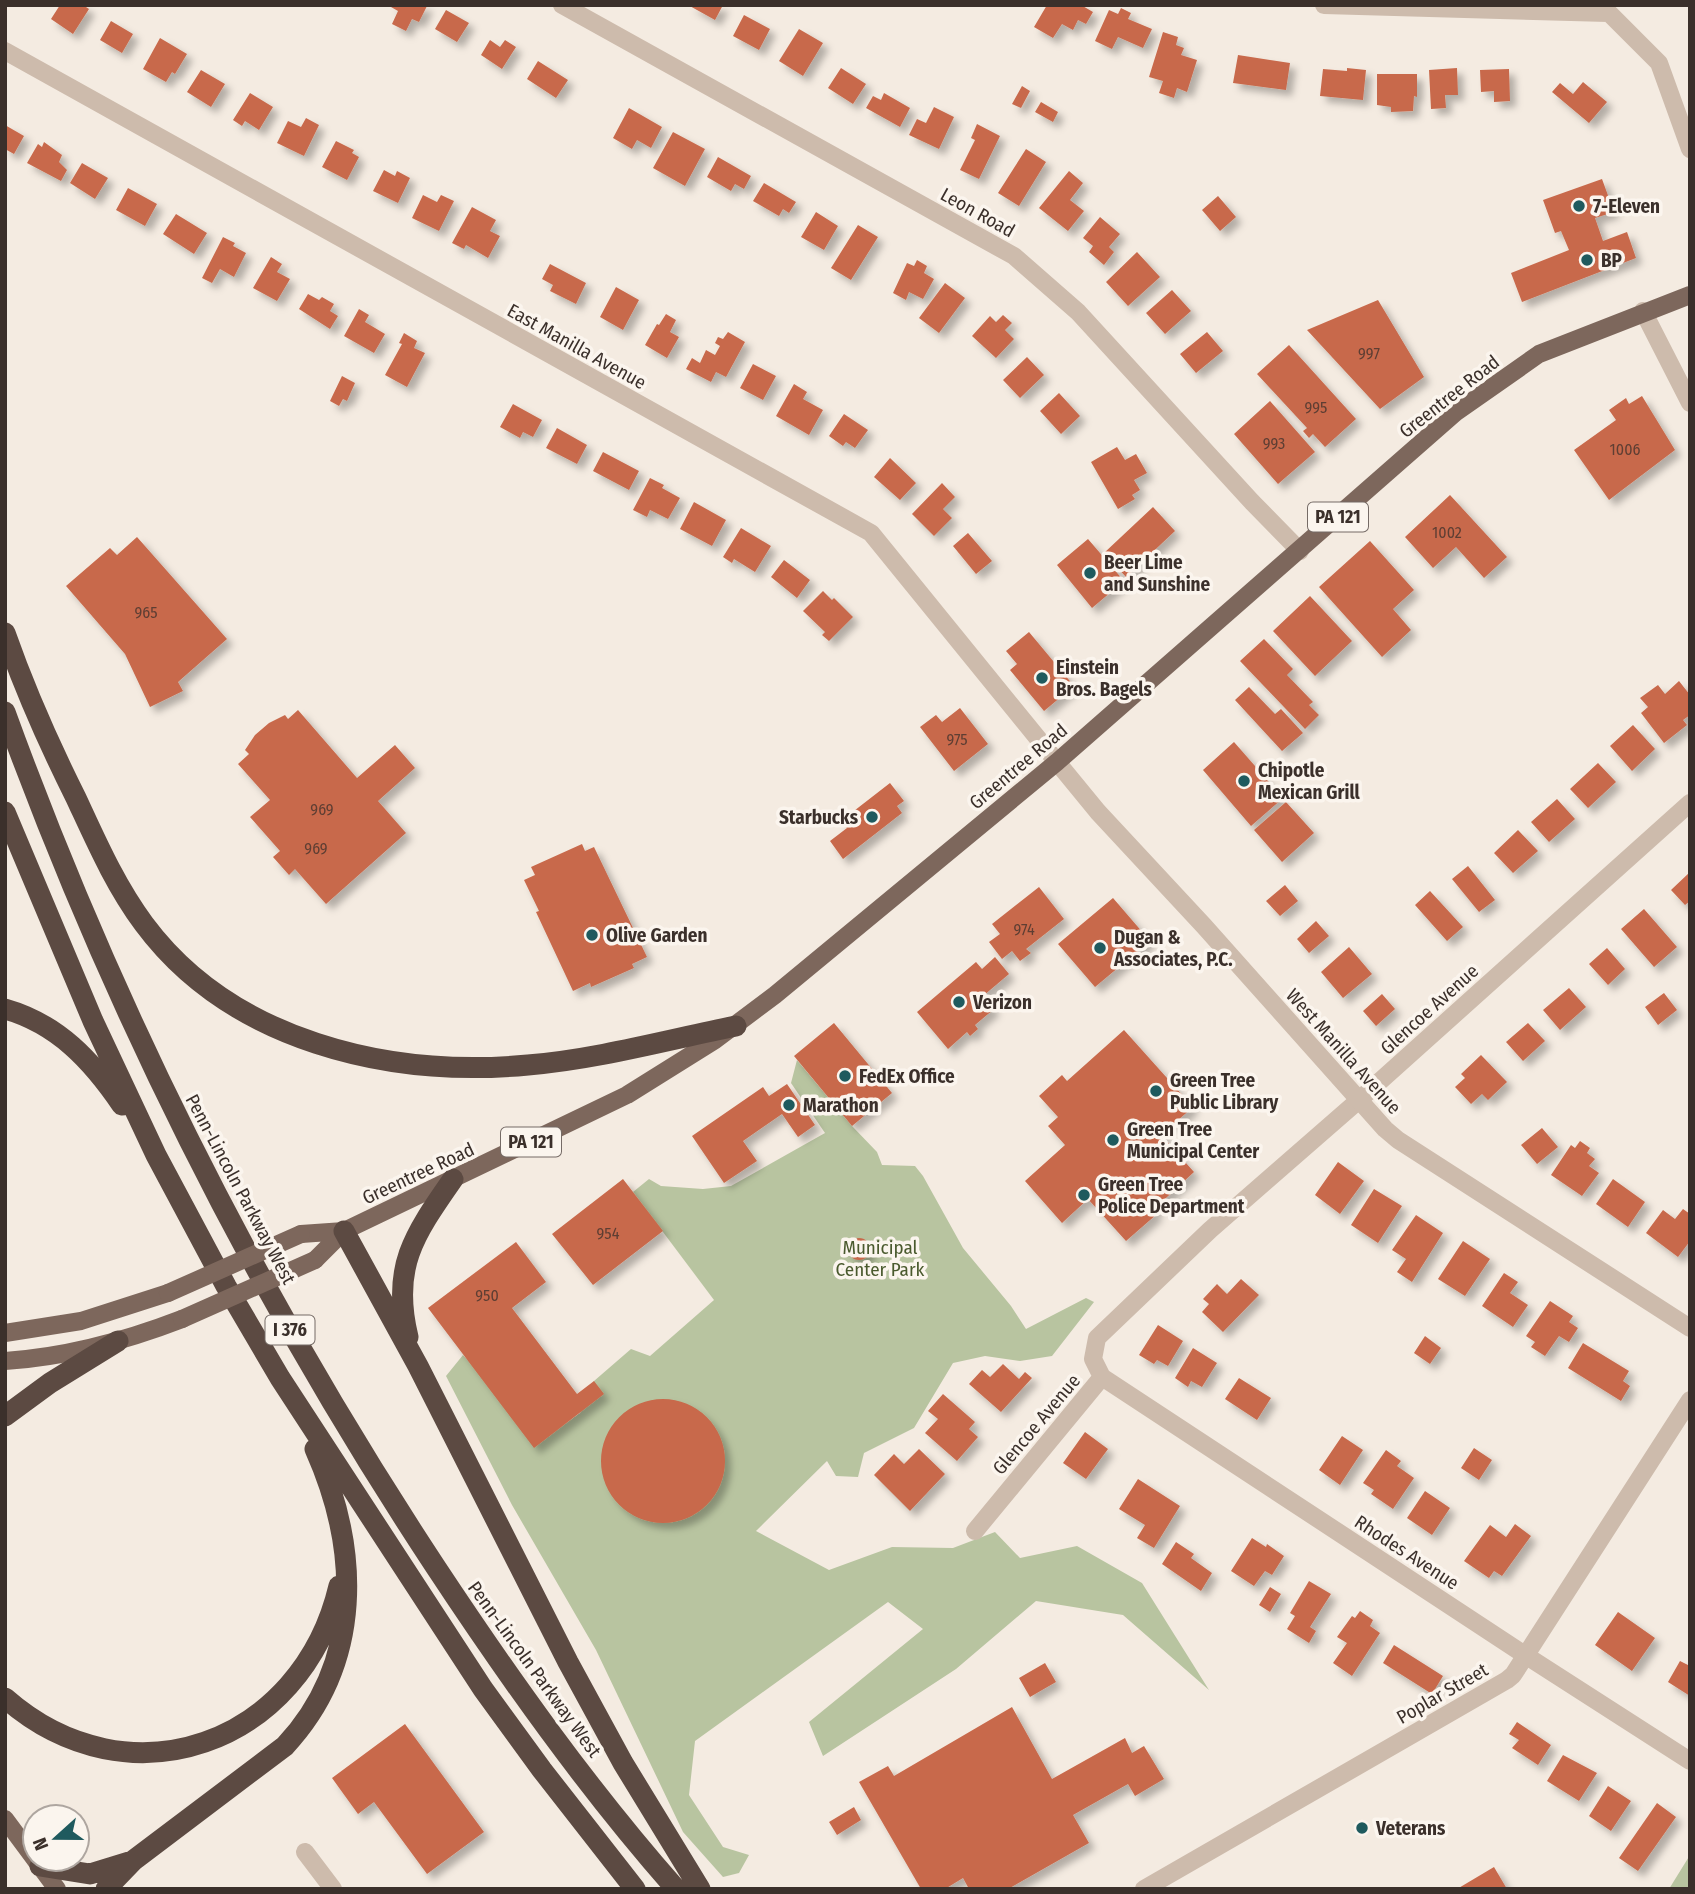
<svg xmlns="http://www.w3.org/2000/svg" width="1695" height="1894" font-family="'Fira Sans Condensed',sans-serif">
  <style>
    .green { fill: #b8c4a0 }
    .building { fill: #c8694b; filter: url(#shadow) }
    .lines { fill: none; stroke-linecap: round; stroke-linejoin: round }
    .minor { stroke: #cdbbac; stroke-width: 18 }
    .tertiary { stroke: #cdbbac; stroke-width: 18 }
    .primary { stroke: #7d675c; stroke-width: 18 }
    .motorway { stroke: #5c4a42; stroke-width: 21 }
    .primary-bridge { stroke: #7d675c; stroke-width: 18 }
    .poi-dot { fill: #1f5a5e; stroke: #fbf5ee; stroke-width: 2.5 }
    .labels { text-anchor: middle; stroke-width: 7; stroke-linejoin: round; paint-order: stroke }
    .number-label { font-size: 16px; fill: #5e3e33 }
    .shield { fill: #fbf5ee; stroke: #756b66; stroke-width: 2 }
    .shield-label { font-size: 18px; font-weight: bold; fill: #3b302b }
    .poi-label { font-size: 19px; font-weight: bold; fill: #3b302b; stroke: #fbf5ee; text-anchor: start }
    .street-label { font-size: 19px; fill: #3b302b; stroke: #fbf5ee }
    .park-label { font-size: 19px; fill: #4a5a2e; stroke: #fbf5ee }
  </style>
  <defs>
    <filter id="shadow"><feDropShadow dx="6" dy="6" stdDeviation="3.5" flood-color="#0004"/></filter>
  </defs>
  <rect width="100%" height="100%" fill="#f4ebe1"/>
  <!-- green -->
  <path class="green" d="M797 1060 852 1126 877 1152 882 1165 915 1166 923 1176 963 1248 1011 1306 1026 1329 1086 1298 1094 1302 1052 1356 1020 1361 985 1356 953 1363 914 1428 864 1453 858 1477 836 1476 827 1461 756 1531 829 1570 892 1547 953 1548 995 1532 1020 1558 1077 1546 1142 1583 1209 1690 1123 1615 1036 1601 956 1669 823 1756 809 1722 923 1629 888 1602 695 1741 689 1795 723 1847 749 1855 739 1873 723 1877 683 1832 596 1650 512 1505 446 1376 463 1355 544 1439 580 1413 594 1381 631 1349 650 1356 714 1300 633 1192 649 1179 661 1186 703 1189 731 1186 825 1133 791 1083Z
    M1690 1855V1889H1669Z"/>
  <!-- building -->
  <path class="building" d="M60 5H83L89 9 73 34 51 19Z
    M392 5H425L427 6 419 22 412 19 406 31 392 24 398 11 391 7Z
    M688 5H723L715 20Z
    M1047 5H1081L1093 12 1086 24 1078 20 1073 30 1062 24 1053 38 1034 27Z
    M1121 8 1131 13 1128 19 1152 29 1143 48 1118 37 1112 49 1095 41 1109 10 1118 14Z
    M446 10 469 23 457 42 435 29Z
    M744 15 770 29 759 50 733 36Z
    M111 21 133 34 122 53 100 40Z
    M799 29 823 43 803 76 779 61Z
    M1163 32 1178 37 1176 45 1184 48 1181 55 1197 60 1187 92 1177 88 1174 98 1159 93 1163 81 1149 77Z
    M160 38 187 54 175 74 172 72 166 82 143 69Z
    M490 40 500 47 505 40 516 47 502 69 481 55Z
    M1238 55 1290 63 1286 90 1233 83Z
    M538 61 568 80 556 98 527 79Z
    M841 68 866 84 853 104 828 88Z
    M1347 68 1366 70 1363 100 1320 96 1323 69 1347 71Z
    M1457 68 1458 95H1445L1446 108 1431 109 1429 70Z
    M1509 69 1510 101 1494 102V91L1481 92 1480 70Z
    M201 70 225 84 211 107 187 92Z
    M1377 74H1417V97L1414 96 1413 111 1391 112V107L1377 105Z
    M1583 82 1607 102 1589 123 1552 92 1560 83 1573 94Z
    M1022 86 1030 91 1021 108 1012 104Z
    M250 93 273 107 259 130 245 121 242 126 233 120Z
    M884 93 910 108 900 127 866 108 873 96 881 100Z
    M1041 102 1058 112 1053 122 1035 112Z
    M934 107 954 117 939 149 909 135 917 119 926 123Z
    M629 108 662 127 651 148 637 140 632 149 613 138Z
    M306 118 319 125 304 156 277 143 288 121 301 127Z
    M977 124 1000 136 979 179 960 170 975 140 971 138Z
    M5 125 24 136 14 154 5 149Z
    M673 132 705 149 685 186 653 168Z
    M336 141 354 150 352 153 359 157 347 180 322 167Z
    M44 142 62 155 59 162 67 170 61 181 27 163 38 144 42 147Z
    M1026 149 1046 162 1019 206 998 193Z
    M718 157 751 176 744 189 735 184 731 191 707 177Z
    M82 163 108 178 95 199 70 183Z
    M384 170 395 176 397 171 410 178 398 203 373 191Z
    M1069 171 1083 183 1070 200 1084 211 1068 231 1039 208Z
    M1602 179 1614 212 1595 218 1603 241 1627 232 1636 258 1522 302 1511 273 1569 250 1561 231 1555 233 1543 200Z
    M764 183 796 202 789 213 783 209 779 216 753 201Z
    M128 188 157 204 145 226 116 210Z
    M423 195 437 202 441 195 454 201 439 231 412 218Z
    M1218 196 1236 217 1220 231 1202 210Z
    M472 207 496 220 490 231 500 236 488 258 466 245 464 249 452 243Z
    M816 212 838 226 824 250 801 237Z
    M176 214 207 233 194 254 163 234Z
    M1100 217 1120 234 1109 247 1114 252 1104 265 1089 252 1093 246 1083 238Z
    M858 225 878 237 851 280 831 268Z
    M223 237 235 243 233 246 246 253 234 277 220 269 212 283 202 278Z
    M1137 252 1160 277 1128 306 1106 282Z
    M271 257 282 264 277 272 290 279 277 301 253 288Z
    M917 260 927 266 924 273 934 279 923 299 909 292 906 300 893 293 907 263 914 266Z
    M550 264 586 283 576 304 550 291 553 285 542 279Z
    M945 283 965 298 939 333 919 318Z
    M616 287 639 300 623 330 600 317Z
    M1172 290 1191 311 1165 334 1146 313Z
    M308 294 319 300 322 297 334 304 330 311 338 316 330 329 299 309Z
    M1378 300 1424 377 1380 409 1307 330Z
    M359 309 369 315 365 322 385 334 374 353 344 336Z
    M666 314 676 320 670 332 679 337 667 358 645 345 657 324 659 325Z
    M1003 315 1012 323 1005 330 1014 339 996 358 972 336 990 316 996 322Z
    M728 332 745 342 726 377 716 372 711 382 686 369 692 358 700 363 706 350 715 355 720 346 715 343 718 337 723 339Z
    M1207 332 1223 351 1196 373 1180 354Z
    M404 333 417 341 414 348 425 353 407 387 385 375 402 344 399 343Z
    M1289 345 1356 419 1325 447 1313 434 1309 438 1303 431 1307 428 1257 374Z
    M1027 357 1044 375 1020 398 1003 380Z
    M753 364 776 376 763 400 740 388Z
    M342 376 355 383 347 401 343 399 339 406 330 401Z
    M794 384 807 392 803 399 823 410 809 435 776 416Z
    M1059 393 1080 416 1061 434 1040 411Z
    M1642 396 1675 450 1609 500 1574 450 1616 420 1609 410 1626 398 1629 404Z
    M1270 401 1315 452 1278 484 1234 434Z
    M513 404 542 420 533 437 523 432 520 438 500 427Z
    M844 414 868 430 855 448 846 442 843 446 829 436Z
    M557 428 587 445 577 464 546 448Z
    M1117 447 1125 460 1136 454 1147 473 1134 480 1140 490 1132 495 1135 499 1118 509 1091 462Z
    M603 452 639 471 629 490 593 471Z
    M890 458 916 483 900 500 874 477Z
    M650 478 664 485 662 488 680 498 668 519 650 510 647 517 633 510Z
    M942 483 955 497 943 509 952 518 934 536 912 514Z
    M1450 495 1507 557 1484 578 1456 547 1433 568 1405 537Z
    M694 502 726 520 712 546 680 529Z
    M1153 507 1175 531 1126 577 1104 553Z
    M741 528 771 546 755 572 734 559 732 563 723 557Z
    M968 533 992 561 976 574 953 546Z
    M137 537 227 639 178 682 183 691 150 707 125 654 66 586 110 548 117 555Z
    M1088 539 1124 581 1092 608 1057 565Z
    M1370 541 1414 590 1393 609 1411 630 1382 657 1319 587Z
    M784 560 810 580 797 598 771 577Z
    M823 591 832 600 834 598 853 617 829 641 822 635 825 632 803 611Z
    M1310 596 1352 641 1315 676 1273 631Z
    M1029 632 1074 686 1044 711 1010 670 1017 664 1006 651Z
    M1264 639 1293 669 1287 675 1313 702 1309 705 1319 715 1305 729 1240 661Z
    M1679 681 1690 695V715L1683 720 1687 725 1664 743 1641 713 1648 707 1640 698 1658 685 1665 694Z
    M1249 687 1275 714 1281 709 1303 733 1282 751 1235 700Z
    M960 708 988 744 954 771 920 727 936 715 942 722Z
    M298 710 357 778 395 745 415 768 378 801 406 833 326 904 295 869 289 875 273 857 280 851 250 817 270 800 238 764 249 754 245 750 255 735 269 723 285 715 288 719Z
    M1633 725 1655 749 1632 771 1610 746Z
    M1234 742 1283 798 1251 826 1203 770Z
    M1598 763 1616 782 1588 808 1570 789Z
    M890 783 904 801 897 806 902 813 843 859 830 841 847 828 841 821Z
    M1557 799 1575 819 1549 842 1531 822Z
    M1286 802 1314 833 1282 862 1254 830Z
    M1518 830 1538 851 1513 873 1494 853Z
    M582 844 585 851 594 847 647 957 632 964 634 968 591 987 590 983 573 991 536 912 539 911 524 880 535 875 531 867Z
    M1468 866 1495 900 1479 912 1452 879Z
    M1690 872V901L1685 905 1671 890Z
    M1285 885 1298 901 1280 916 1266 901Z
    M1039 887 1064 919 1026 949 1031 953 1020 961 1012 951 1002 959 989 942 1000 934 992 924Z
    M1430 891 1463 927 1447 941 1415 905Z
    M1113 898 1150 941 1095 987 1058 944Z
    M1644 909 1677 947 1654 967 1621 929Z
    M1316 921 1329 936 1309 953 1297 939Z
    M1349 947 1372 974 1343 998 1321 972Z
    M1607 948 1625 969 1608 985 1589 964Z
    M995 957 1009 974 983 996 994 1009 975 1025 978 1029 970 1036 967 1032 948 1049 917 1012 976 962 982 969Z
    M1569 988 1586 1007 1560 1030 1543 1010Z
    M1664 993 1677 1010 1658 1025 1645 1007Z
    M1382 994 1395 1009 1376 1026 1363 1011Z
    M834 1023 892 1093 852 1126 794 1056Z
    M1528 1023 1545 1041 1523 1061 1506 1042Z
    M1124 1030 1193 1107 1161 1135 1194 1172 1153 1210 1157 1214 1126 1241 1088 1199 1062 1223 1025 1181 1065 1145 1048 1126 1058 1117 1039 1096 1062 1075 1067 1081Z
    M1481 1055 1507 1082 1488 1100 1482 1094 1471 1104 1455 1087 1465 1078 1461 1074Z
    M787 1084 815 1125 798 1137 782 1114 743 1141 757 1161 724 1183 692 1136 763 1087 769 1096Z
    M1542 1128 1558 1147 1537 1164 1521 1145Z
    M1580 1141 1590 1148 1587 1153 1595 1159 1589 1166 1599 1173 1582 1196 1551 1175 1571 1145 1575 1148Z
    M1338 1162 1364 1181 1340 1214 1315 1195Z
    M623 1179 663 1231 593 1285 552 1234Z
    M1613 1179 1645 1202 1628 1227 1596 1204Z
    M1374 1189 1402 1206 1378 1243 1351 1225Z
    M1683 1209 1690 1214V1241L1678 1257 1646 1233 1663 1210 1675 1219Z
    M1416 1215 1443 1233 1412 1282 1397 1272 1406 1259 1392 1250Z
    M848 1249a11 11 0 1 1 22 0a11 11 0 1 1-22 0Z
    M1463 1241 1490 1259 1465 1296 1438 1279Z
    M516 1242 546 1282 512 1308 577 1394 594 1381 604 1394 534 1448 428 1308Z
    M1504 1273 1518 1282 1510 1293 1528 1305 1513 1327 1482 1306Z
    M1241 1279 1259 1295 1223 1332 1202 1312 1209 1304 1203 1299 1217 1284 1227 1294Z
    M1550 1301 1573 1316 1569 1322 1578 1328 1569 1342 1559 1336 1545 1356 1531 1347 1535 1342 1526 1336Z
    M1158 1325 1183 1341 1168 1366 1157 1360 1154 1364 1139 1355Z
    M1425 1336 1441 1348 1430 1364 1414 1353Z
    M1583 1343 1629 1371 1623 1381 1630 1386 1621 1401 1568 1368Z
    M1193 1348 1217 1363 1202 1387 1191 1381 1188 1387 1175 1378Z
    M1003 1364 1019 1379 1025 1372 1032 1378 1001 1412 969 1384 982 1370 990 1377Z
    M1239 1378 1271 1398 1257 1420 1225 1399Z
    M943 1394 975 1422 969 1429 978 1437 957 1461 925 1433 938 1419 928 1411Z
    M601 1461a62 62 0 1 1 124 0a62 62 0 1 1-124 0Z
    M1085 1432 1108 1449 1086 1479 1063 1463Z
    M1342 1436 1363 1450 1340 1485 1319 1470Z
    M1474 1448 1492 1460 1479 1480 1461 1468Z
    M919 1449 945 1474 910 1511 874 1475 894 1454 904 1464Z
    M1386 1450 1401 1461 1397 1466 1414 1478 1393 1509 1371 1494 1374 1490 1363 1483Z
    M1138 1479 1180 1506 1154 1548 1137 1538 1145 1525 1119 1509Z
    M1425 1491 1450 1508 1432 1535 1407 1518Z
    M1515 1524 1531 1536 1502 1576 1494 1571 1489 1578 1464 1561 1490 1525 1506 1537Z
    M1252 1538 1266 1547 1267 1544 1284 1556 1272 1575 1265 1571 1254 1586 1231 1571Z
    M1176 1542 1194 1554 1191 1558 1212 1573 1201 1591 1162 1564Z
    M1309 1581 1331 1594 1310 1627 1316 1631 1309 1643 1287 1629 1295 1616 1290 1613Z
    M1270 1587 1281 1594 1270 1612 1259 1605Z
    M1360 1611 1373 1620 1370 1626 1380 1633 1352 1676 1333 1663 1347 1643 1337 1637 1352 1616 1355 1618Z
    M1618 1612 1655 1638 1632 1671 1595 1645Z
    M1394 1645 1443 1676 1432 1694 1383 1663Z
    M1680 1661 1690 1666V1696L1668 1682Z
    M1045 1663 1056 1682 1030 1697 1019 1678Z
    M1012 1707 1052 1779 1125 1738 1132 1753 1144 1746 1164 1779 1135 1796 1128 1784 1073 1815 1089 1843 1008 1889H969L963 1878 945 1889H921L859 1782 888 1766 894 1776Z
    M1517 1722 1551 1745 1538 1765 1512 1748 1519 1740 1509 1734Z
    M405 1724 484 1832 427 1874 374 1802 358 1814 332 1778Z
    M1563 1755 1597 1773 1579 1801 1547 1781Z
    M1608 1786 1631 1801 1611 1831 1589 1816Z
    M1657 1803 1676 1817 1638 1871 1619 1858Z
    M854 1807 861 1820 837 1835 829 1822Z
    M1494 1867 1507 1889H1457Z"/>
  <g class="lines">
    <!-- minor -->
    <path class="minor" d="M562 5 1014 256 1078 312 1252 502 1300 551
      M1324 5 1608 13
      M1602 6 1659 63 1690 149
      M5 51 871 533 1057 762
      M1643 311 1690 403
      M1102 1377 1525 1655 1690 1761
      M975 1531 1102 1377 1093 1359 1097 1338 1210 1230 1359 1100 1690 803
      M305 1852 333 1889"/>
    <!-- tertiary -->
    <path class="tertiary" d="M1057 762 1098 812 1204 926 1385 1129 1398 1140 1690 1328
      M1144 1889 1507 1680 1513 1675 1690 1400"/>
    <!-- primary -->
    <path class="primary" d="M301 1234 344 1231
      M315 1260 344 1231 627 1095 715 1040 775 995 1057 762 1455 413 1539 354 1690 295
      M5 1333 81 1321 168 1293
      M5 1361C66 1357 125 1341 182 1319
      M5 1819 57 1889"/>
    <!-- motorway -->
    <path class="motorway" d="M5 633C25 690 49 744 76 798 96 841 115 885 144 924 231 1041 388 1078 528 1065 598 1059 667 1040 736 1026
      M5 712C114 1012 259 1299 435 1566 509 1678 587 1788 676 1889
      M5 812 93 1021 156 1155 226 1286 280 1378 483 1689 542 1770 635 1889
      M5 1009C58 1024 92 1061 122 1105
      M344 1231 418 1366 568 1662 623 1763 700 1889
      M408 1337C391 1267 414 1235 453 1179
      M5 1416 50 1383 118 1341
      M5 1698C129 1807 302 1744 339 1586
      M40 1866 90 1874 129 1862
      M106 1889 134 1860 285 1746C363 1662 360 1550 315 1449"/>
    <!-- primary-bridge -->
    <path class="primary-bridge" d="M168 1293 301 1234
      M182 1319 315 1260"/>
  </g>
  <!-- markers -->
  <g class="poi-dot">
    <circle cx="1579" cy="206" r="7"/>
    <circle cx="1587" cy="260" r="7"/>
    <circle cx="1090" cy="573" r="7"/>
    <circle cx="1042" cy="678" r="7"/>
    <circle cx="1244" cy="781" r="7"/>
    <circle cx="872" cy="817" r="7"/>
    <circle cx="592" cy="935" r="7"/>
    <circle cx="1100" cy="948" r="7"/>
    <circle cx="959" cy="1002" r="7"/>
    <circle cx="845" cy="1076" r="7"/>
    <circle cx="1156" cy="1091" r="7"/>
    <circle cx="789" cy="1105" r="7"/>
    <circle cx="1113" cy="1140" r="7"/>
    <circle cx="1084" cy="1195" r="7"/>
    <circle cx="1362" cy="1828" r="7"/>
  </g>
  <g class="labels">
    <!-- number labels -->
    <g class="number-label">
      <text x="1369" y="359">997</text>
      <text x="1316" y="413">995</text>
      <text x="1274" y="449">993</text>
      <text x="1625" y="455">1006</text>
      <text x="1447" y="538">1002</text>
      <text x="146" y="618">965</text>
      <text x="957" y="745">975</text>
      <text x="322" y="815">969</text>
      <text x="316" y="854">969</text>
      <text x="1024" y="935">974</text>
      <text x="608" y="1239">954</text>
      <text x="487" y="1301">950</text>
    </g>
    <!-- shield labels -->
    <g class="shield">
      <rect x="1308" y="502.5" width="60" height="29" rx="5"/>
      <rect x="501" y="1127.5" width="60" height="29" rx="5"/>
      <rect x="265.5" y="1315.5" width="49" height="29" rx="5"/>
    </g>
    <g class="shield-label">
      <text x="1338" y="523">PA 121</text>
      <text x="531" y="1148">PA 121</text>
      <text x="290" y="1336">I 376</text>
    </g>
    <!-- poi labels -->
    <g class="poi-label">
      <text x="1593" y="213">7-Eleven</text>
      <text x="1601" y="267">BP</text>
      <text x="1104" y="569">Beer Lime<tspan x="1104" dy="22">and Sunshine</tspan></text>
      <text x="1056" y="674">Einstein<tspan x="1056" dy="22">Bros. Bagels</tspan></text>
      <text x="1258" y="777">Chipotle<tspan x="1258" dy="22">Mexican Grill</tspan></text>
      <text x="858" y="824" text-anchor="end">Starbucks</text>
      <text x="606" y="942">Olive Garden</text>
      <text x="1114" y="944">Dugan &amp;<tspan x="1114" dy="22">Associates, P.C.</tspan></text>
      <text x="973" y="1009">Verizon</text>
      <text x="859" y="1083">FedEx Office</text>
      <text x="1170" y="1087">Green Tree<tspan x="1170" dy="22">Public Library</tspan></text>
      <text x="803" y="1112">Marathon</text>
      <text x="1127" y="1136">Green Tree<tspan x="1127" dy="22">Municipal Center</tspan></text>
      <text x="1098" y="1191">Green Tree<tspan x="1098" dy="22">Police Department</tspan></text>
      <text x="1376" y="1835">Veterans</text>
    </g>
    <!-- street labels -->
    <g class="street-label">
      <text transform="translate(978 212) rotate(29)" y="7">Leon Road</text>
      <text transform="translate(577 346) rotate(29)" y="7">East Manilla Avenue</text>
      <text transform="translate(1449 396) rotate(-38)" y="7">Greentree Road</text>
      <text transform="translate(1018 766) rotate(-40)" y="7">Greentree Road</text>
      <text transform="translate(1429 1009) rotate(-42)" y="7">Glencoe Avenue</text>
      <text transform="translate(1344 1051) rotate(48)" y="7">West Manilla Avenue</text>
      <text transform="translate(418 1173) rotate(-25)" y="7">Greentree Road</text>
      <text transform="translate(241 1189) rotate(62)" y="7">Penn-Lincoln Parkway West</text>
      <text transform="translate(1036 1424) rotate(-50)" y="7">Glencoe Avenue</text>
      <text transform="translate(1407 1552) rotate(33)" y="7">Rhodes Avenue</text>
      <text transform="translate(535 1669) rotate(54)" y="7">Penn-Lincoln Parkway West</text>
      <text transform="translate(1442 1693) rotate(-30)" y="7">Poplar Street</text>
    </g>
    <!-- park labels -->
    <g class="park-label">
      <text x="880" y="1254">Municipal<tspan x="880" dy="22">Center Park</tspan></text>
    </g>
  </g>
  <!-- border -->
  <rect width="1695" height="1894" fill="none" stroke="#3b302b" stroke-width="14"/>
  <!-- north arrow -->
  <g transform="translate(56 1838) rotate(249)"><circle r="33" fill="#fbf5ee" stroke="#aea6a0" stroke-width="2"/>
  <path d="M0-5L12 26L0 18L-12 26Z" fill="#1f5a5e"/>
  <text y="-10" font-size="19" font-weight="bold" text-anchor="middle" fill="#3b302b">N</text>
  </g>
</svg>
